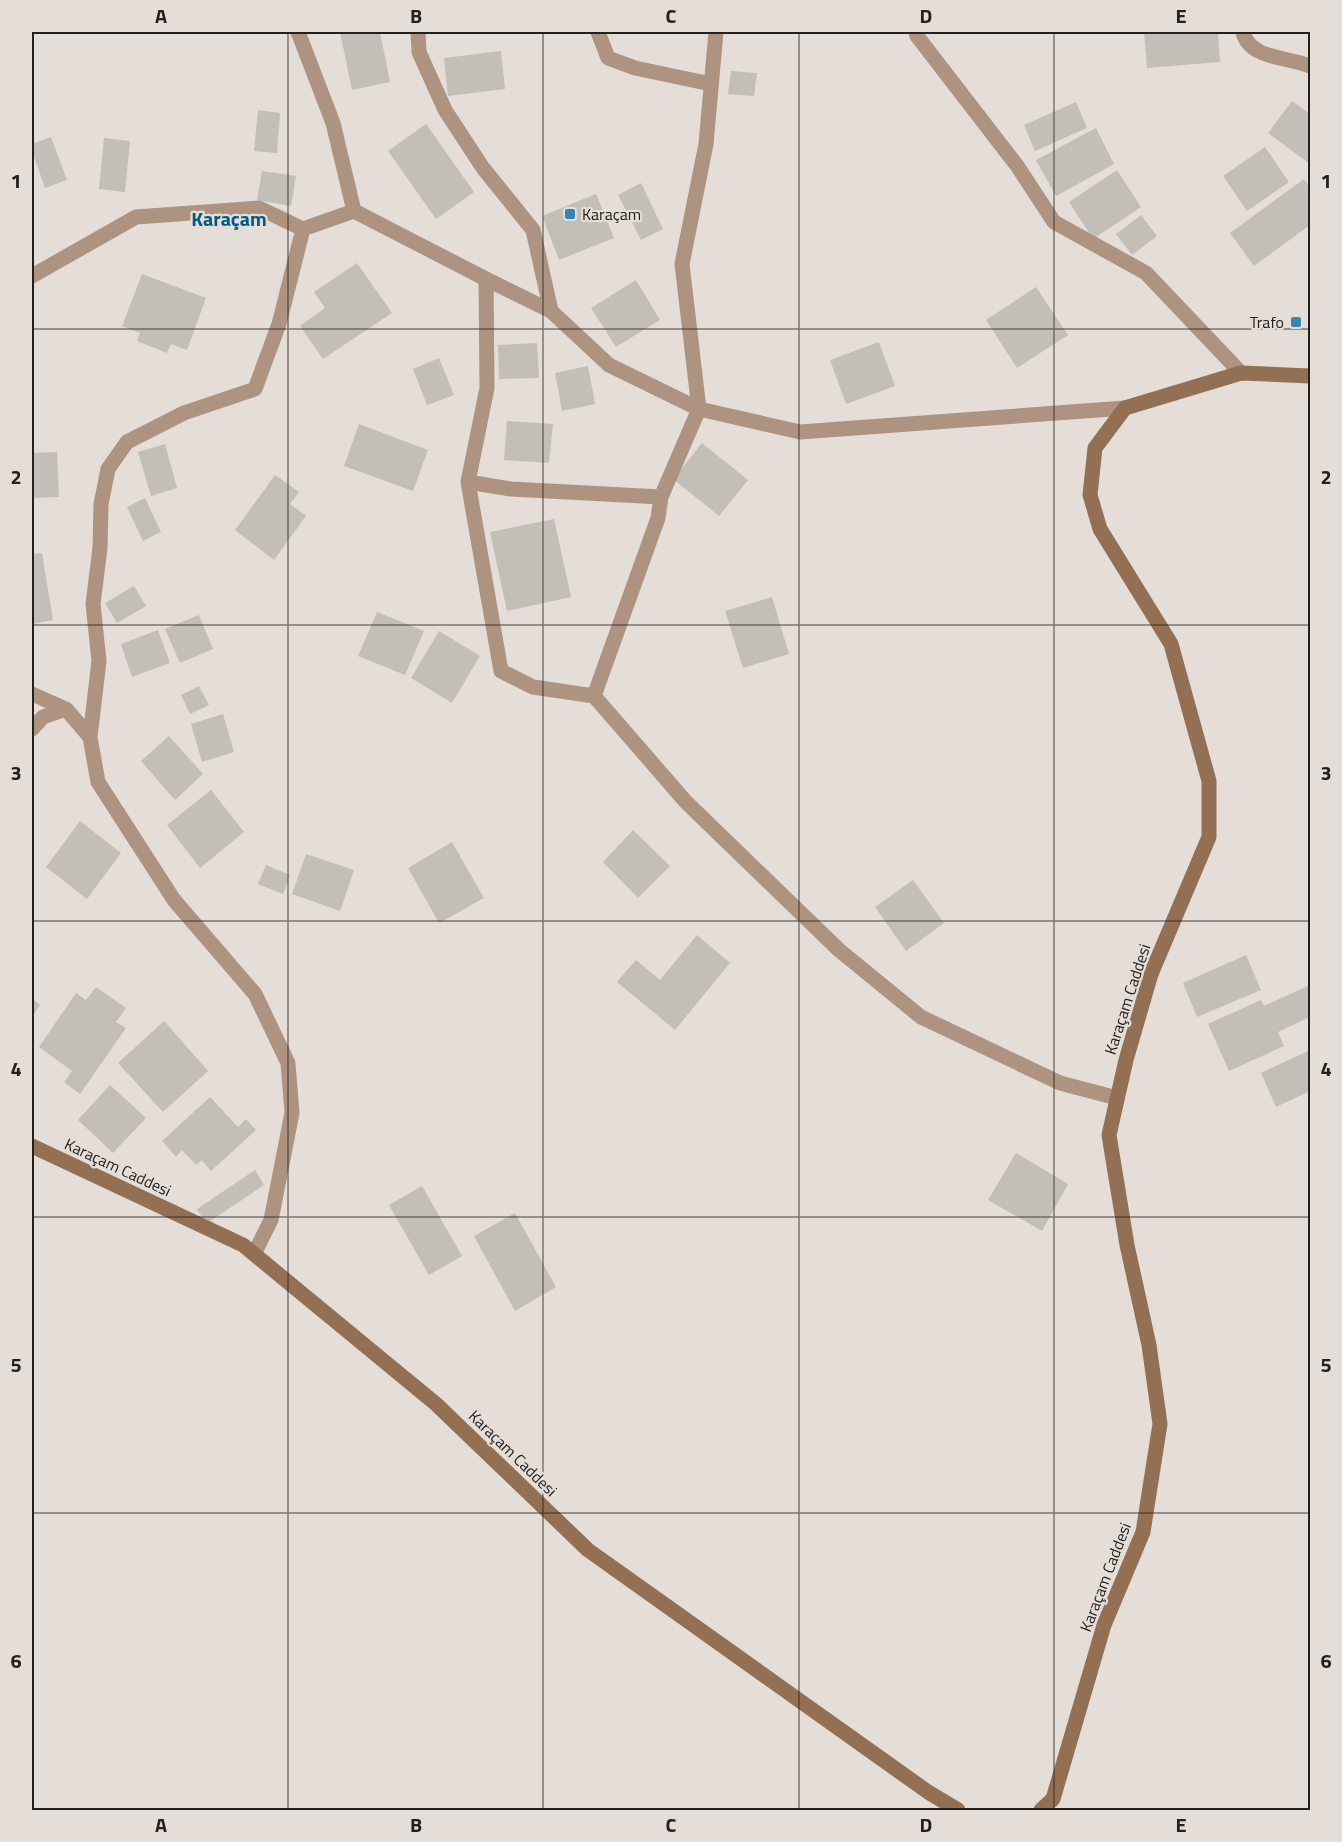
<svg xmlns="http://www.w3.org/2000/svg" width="1342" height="1842" font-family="'Titillium Web',sans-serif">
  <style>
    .building { fill: #c4beb8 }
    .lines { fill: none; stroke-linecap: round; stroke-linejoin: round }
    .street { stroke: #ad9380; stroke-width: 15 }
    .secondary { stroke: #936f53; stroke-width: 15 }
    .grid { fill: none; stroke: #23211f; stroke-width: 1.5; stroke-opacity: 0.55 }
    .poi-dot { fill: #3485b6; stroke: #e4ddd8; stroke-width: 2 }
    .labels { text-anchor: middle; stroke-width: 4.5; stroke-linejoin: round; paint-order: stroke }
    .poi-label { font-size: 16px; fill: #23211f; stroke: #e4ddd8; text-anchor: start }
    .street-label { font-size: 16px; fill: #23211f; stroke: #e4ddd8 }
    .quarter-label { font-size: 20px; font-weight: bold; fill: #025a85; stroke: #e4ddd8 }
    .neatline { fill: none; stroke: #23211f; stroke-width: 2 }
    .grid-label { font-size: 20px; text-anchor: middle; font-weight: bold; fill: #23211f }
  </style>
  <rect width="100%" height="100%" fill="#e4ddd8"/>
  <!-- building -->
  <path class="building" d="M340 32H380L390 82 352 90Z
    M1144 32H1218L1220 62 1147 68Z
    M501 51 505 89 448 96 444 58Z
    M731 71 757 73 754 96 728 94Z
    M1292 101 1310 114V164L1268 133Z
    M1076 102 1087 128 1035 151 1024 125Z
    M258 110 280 113 277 153 254 151Z
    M426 124 474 192 436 219 388 151Z
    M1096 128 1114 164 1056 196 1036 160Z
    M51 137 67 180 45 188 32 151V144Z
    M104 138 130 141 125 192 99 189Z
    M1265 147 1289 182 1247 211 1223 176Z
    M1117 170 1141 207 1093 239 1069 202Z
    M262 171 296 176 291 206 257 200Z
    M1304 179 1310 188V225L1254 266 1230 233Z
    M641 183 663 229 641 240 618 195Z
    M596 194 614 238 559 260 542 216Z
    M1141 215 1157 236 1132 255 1116 234Z
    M357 263 392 313 323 359 300 326 325 308 314 292Z
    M142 274 206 298 187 350 171 344 167 353 137 341 140 333 122 326Z
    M636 280 660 320 616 347 591 308Z
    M1036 287 1068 335 1017 368 986 320Z
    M879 342 895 386 846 404 830 360Z
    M537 343 539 378 499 379 498 345Z
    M439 358 454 395 427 405 413 369Z
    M588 366 595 404 562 411 555 373Z
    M507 421 553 424 549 463 504 460Z
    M359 424 428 450 413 491 344 466Z
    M702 443 748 480 719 516 673 479Z
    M165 444 177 488 151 496 138 452Z
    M57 452 59 497 32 498V453Z
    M275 475 299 492 290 504 306 516 274 560 235 530Z
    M145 498 161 532 143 541 127 507Z
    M554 519 571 597 507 611 490 532Z
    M42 553 53 620 32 624V554Z
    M134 586 146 606 117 623 105 603Z
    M772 597 789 654 743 668 725 611Z
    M377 612 424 631 405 675 358 656Z
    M199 615 213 649 180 663 165 629Z
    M158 630 170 663 132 677 121 644Z
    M439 631 480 656 452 703 411 678Z
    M199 686 209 705 190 714 181 695Z
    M223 714 234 752 202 762 191 724Z
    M169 736 203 774 175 800 141 761Z
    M211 790 244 832 200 868 167 825Z
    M80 821 121 853 87 899 46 867Z
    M633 830 670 866 638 898 603 862Z
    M452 842 484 898 439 923 408 868Z
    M306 854 354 870 340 911 292 894Z
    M266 865 290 875 283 894 258 884Z
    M913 880 944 923 906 951 875 907Z
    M697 935 730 963 675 1030 617 982 636 960 660 980Z
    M1246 955 1261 990 1197 1017 1183 983Z
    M1310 985V1017L1278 1032 1284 1046 1229 1071 1208 1024 1261 1000 1264 1006Z
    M96 987 126 1008 116 1022 126 1028 80 1094 64 1082 72 1071 39 1047 76 993 86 1000Z
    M32 999 40 1005 32 1017Z
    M164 1021 208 1071 163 1112 118 1063Z
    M1310 1050V1091L1276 1107 1261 1073Z
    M110 1085 146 1118 113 1153 78 1120Z
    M210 1097 238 1127 246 1119 256 1130 211 1171 202 1160 196 1165 182 1150 176 1157 162 1141Z
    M1016 1153 1068 1184 1042 1231 988 1200Z
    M255 1170 264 1185 206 1224 197 1209Z
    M422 1186 462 1256 429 1275 389 1205Z
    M515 1213 556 1287 515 1311 474 1236Z"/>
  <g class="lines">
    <!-- street -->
    <path class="street" d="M418 32 419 52 445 110 483 168 533 230 551 311
      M598 32 608 58 635 68 711 84
      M916 32 917 36 1018 167 1054 222 1146 273 1241 373
      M1243 32C1249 59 1288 57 1310 66
      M354 211 486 279 487 388 468 482 511 489 661 497
      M32 276 136 217 259 208 303 229
      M486 279 551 311 609 365 699 409 800 432 1125 408
      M468 482 501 671 533 687 594 696 686 802 839 950 921 1017 1060 1083 1117 1098
      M32 694 66 709 90 737 98 782 174 900 255 994 288 1063 292 1113 271 1220 254 1254
      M594 696 658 518 661 497 699 409 682 264 706 144 716 32
      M32 729 43 717 66 709
      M90 737 99 661 93 604 100 548 101 504 108 469 127 442 184 413 255 389 279 324 303 229 354 211 333 123 298 32"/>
    <!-- secondary -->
    <path class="secondary" d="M32 1146 243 1245 436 1404 588 1550 928 1792 958 1810
      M1041 1810 1053 1799 1104 1625 1143 1532 1160 1424 1149 1345 1127 1245 1109 1135 1126 1060 1151 974 1209 837V781L1171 644 1100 529 1090 495 1095 448 1125 408 1241 373 1310 376"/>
  </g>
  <!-- grid -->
  <path class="grid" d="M288 32V1810M543 32V1810M799 32V1810M1054 32V1810M32 329H1310M32 625H1310M32 921H1310M32 1217H1310M32 1513H1310"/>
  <!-- markers -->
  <g class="poi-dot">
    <rect x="564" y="208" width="12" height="12" rx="3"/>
    <rect x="1290" y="316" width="12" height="12" rx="3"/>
  </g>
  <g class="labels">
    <!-- poi labels -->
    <g class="poi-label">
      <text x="582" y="220">Karaçam</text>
      <text x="1284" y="328" text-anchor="end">Trafo</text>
    </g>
    <!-- street labels -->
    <g class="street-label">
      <text transform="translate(1127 999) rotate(-72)" y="6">Karaçam Caddesi</text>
      <text transform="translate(118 1167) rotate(25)" y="6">Karaçam Caddesi</text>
      <text transform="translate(513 1453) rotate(44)" y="6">Karaçam Caddesi</text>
      <text transform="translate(1105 1577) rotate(-69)" y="6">Karaçam Caddesi</text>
    </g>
    <!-- quarter labels -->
    <g class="quarter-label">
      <text x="229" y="226">Karaçam</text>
    </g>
  </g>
  <!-- border -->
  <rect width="1342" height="1842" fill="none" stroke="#e4ddd8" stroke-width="66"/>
  <rect x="33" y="33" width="1276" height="1776" class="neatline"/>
  <g class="grid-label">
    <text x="161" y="23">A</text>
    <text x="416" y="23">B</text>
    <text x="671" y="23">C</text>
    <text x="926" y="23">D</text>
    <text x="1181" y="23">E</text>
    <text x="16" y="188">1</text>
    <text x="1326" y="188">1</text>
    <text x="16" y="484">2</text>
    <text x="1326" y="484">2</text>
    <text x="16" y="780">3</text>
    <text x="1326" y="780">3</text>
    <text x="16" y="1076">4</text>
    <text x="1326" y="1076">4</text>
    <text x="16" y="1372">5</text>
    <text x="1326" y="1372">5</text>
    <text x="16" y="1668">6</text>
    <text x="1326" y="1668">6</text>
    <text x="161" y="1832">A</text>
    <text x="416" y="1832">B</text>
    <text x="671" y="1832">C</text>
    <text x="926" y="1832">D</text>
    <text x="1181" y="1832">E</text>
  </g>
</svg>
